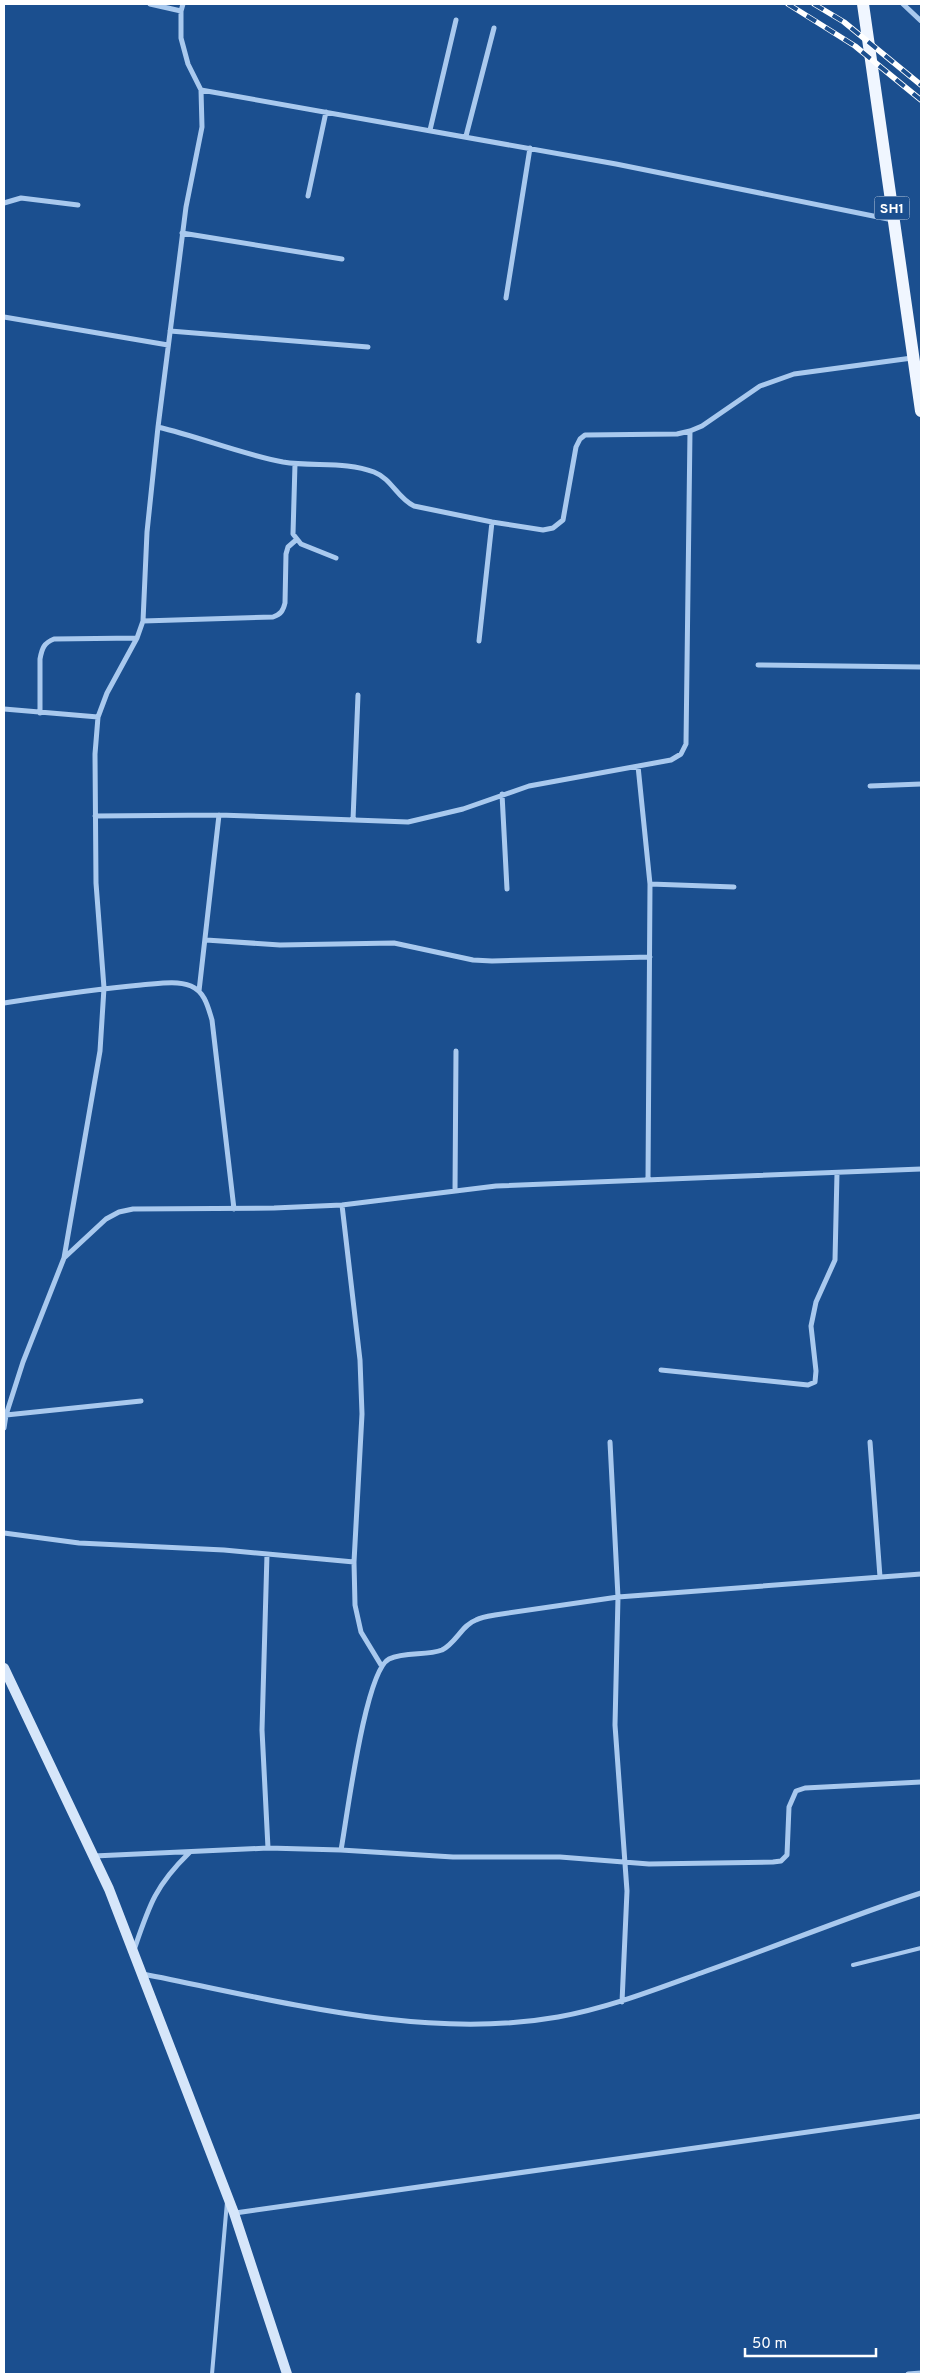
<svg xmlns="http://www.w3.org/2000/svg" width="925" height="2378" font-family="Overpass,sans-serif">
  <style>
    .lines { fill: none; stroke-linecap: round; stroke-linejoin: round }
    .lane { stroke: #a9c9ee; stroke-width: 4 }
    .street { stroke: #a9c9ee; stroke-width: 5 }
    .secondary { stroke: #d6e6fa; stroke-width: 10 }
    .primary { stroke: #f0f6ff; stroke-width: 12 }
    .rail-casing { stroke: #fff; stroke-width: 5.5 }
    .rail { stroke: #1b4f8f; stroke-width: 4; stroke-dasharray: 11; stroke-linecap: butt }
    .labels { text-anchor: middle; stroke-width: 4.5; stroke-linejoin: round; paint-order: stroke }
    .shield { fill: #1b4f8f; stroke: #bbcadd; stroke-width: 1 }
    .shield-label { font-size: 14px; font-weight: bold; fill: #fff }
  </style>
  <rect width="100%" height="100%" fill="#1b4f8f"/>
  <g class="lines">
    <!-- lane -->
    <path class="lane" d="M853 1965 921 1948
      M212 2374 227 2202"/>
    <!-- street -->
    <path class="street" d="M150 4 181 11
      M903 4 921 21
      M201 90 616 164 893 220
      M430 130 456 20
      M466 136 494 28
      M308 196 326 112
      M4 203 21 198 78 205
      M182 233 342 259
      M506 298 530 148
      M4 317 168 345
      M170 331 368 347
      M158 427C200 437 241 454 283 462 313 467 346 461 374 472 392 479 397 498 414 506L492 522 543 530 553 528 563 520 576 447 580 439 585 435 677 434 690 431 702 426 760 386 794 374 912 358
      M295 464 293 534 301 544 336 558
      M143 621 273 617C281 614 283 611 285 603L286 554 288 547 296 540
      M479 641 492 522
      M758 665 921 667
      M4 709 98 717
      M40 713V659C42 648 44 643 54 639L137 638
      M638 766 650 884
      M870 786 921 784
      M502 794 507 889
      M95 816 219 815 408 822 463 809 529 786 671 760 681 754 686 744 690 431
      M353 820 358 695
      M206 940 280 945 394 943 473 960 492 961 650 957
      M199 991 219 815
      M4 1003C49 996 95 989 141 985 157 984 176 980 191 986 205 992 208 1007 212 1020L234 1209
      M648 1180 650 884 734 887
      M455 1191 456 1051
      M342 1205 360 1360 362 1414 354 1562 355 1605 361 1632 381 1665
      M64 1258 100 1051 104 988 96 883 95 754 98 717 107 693 137 638 143 621 147 532 158 427 186 207 202 127 201 90 188 64 181 38V11L183 4
      M661 1370 808 1385 815 1382 816 1371 811 1326 816 1302 835 1260 837 1173
      M6 1415 141 1401
      M4 1428 6 1415 23 1362 64 1258 106 1219 119 1212 133 1209 274 1208 342 1205 496 1186 921 1169
      M610 1442 618 1597 615 1725 627 1891 622 2002
      M870 1442 880 1577
      M4 1533 79 1543 224 1550 354 1562
      M267 1554 262 1730 268 1848
      M341 1850C347 1818 365 1671 389 1659 405 1651 426 1656 442 1650 456 1643 462 1625 476 1620 482 1617 489 1616 495 1615L618 1597 921 1574
      M94 1856 268 1848 341 1850 453 1857H560L649 1864 773 1862 781 1861 787 1855 789 1807 796 1791 805 1788 921 1782
      M134 1950C149 1906 155 1886 189 1853
      M143 1974C276 2000 423 2041 558 2017 608 2008 654 1990 701 1973 775 1947 847 1917 921 1893
      M235 2213 921 2116
      M908 2374 921 2373"/>
    <!-- secondary -->
    <path class="secondary" d="M4 1668 109 1889 234 2213 287 2374"/>
    <!-- primary -->
    <path class="primary" d="M863 4 921 411"/>
    <!-- rail casing -->
    <g class="rail-casing">
      <path id="rail" d="M788 4 855 46 921 100
        M814 4 844 22 921 85"/>
    </g>
    <!-- rail -->
    <use href="#rail" class="rail"/>
  </g>
  <g class="labels">
    <!-- shield labels -->
    <rect class="shield" x="874.5" y="196.5" width="35" height="23" rx="4"/>
    <g class="shield-label">
      <text x="892" y="213">SH1</text>
    </g>
  </g>
  <!-- border -->
  <rect width="925" height="2378" fill="none" stroke="#ffffff" stroke-width="10"/>
  <!-- scale -->
  <path d="M745 2348v8h131v-8" fill="none" stroke="#ffffff" stroke-width="2.5"/>
  <text x="752" y="2348" font-size="15" fill="#ffffff" stroke="#1b4f8f" stroke-width="4" paint-order="stroke">50 m</text>
</svg>
